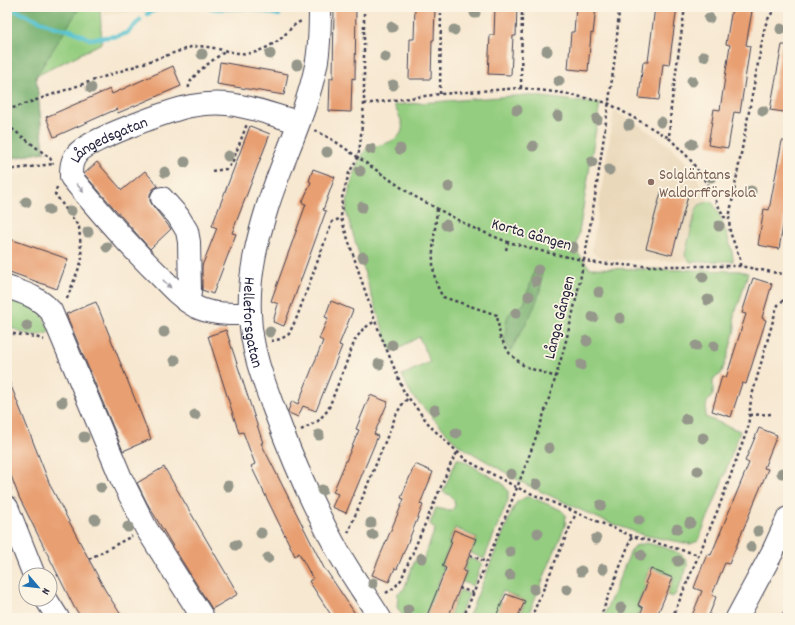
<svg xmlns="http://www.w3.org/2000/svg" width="795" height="625" font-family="Dekko,sans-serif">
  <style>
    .built { fill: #ead8ba }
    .green { fill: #94cd80; stroke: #5b785e }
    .forest { fill: #77b06e; stroke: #4c6954 }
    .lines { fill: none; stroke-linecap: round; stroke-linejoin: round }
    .stream { stroke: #56c2d0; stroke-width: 4.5 }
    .building { fill: #e89f71 }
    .minor-casing { stroke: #424052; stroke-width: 24 }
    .path { stroke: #424052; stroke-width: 2.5; stroke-dasharray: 3 3; stroke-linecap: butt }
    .minor { stroke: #fff; stroke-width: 22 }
    .tram { stroke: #22223b; stroke-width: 1 }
    .tree { fill: #95978a }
    .oneway { fill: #9c9ca7 }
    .education-dot { fill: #8d6e63; stroke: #fcf5e5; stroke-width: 1.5 }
    .labels { text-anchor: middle; stroke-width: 3.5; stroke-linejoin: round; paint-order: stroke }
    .street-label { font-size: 16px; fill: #22223b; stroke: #fcf5e5 }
    .education-label { font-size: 16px; fill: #785e54; stroke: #fcf5e5; text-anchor: start }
  </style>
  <rect width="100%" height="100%" fill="#fcf5e5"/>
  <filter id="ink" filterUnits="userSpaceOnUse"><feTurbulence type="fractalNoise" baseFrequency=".025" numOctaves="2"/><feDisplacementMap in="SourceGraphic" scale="8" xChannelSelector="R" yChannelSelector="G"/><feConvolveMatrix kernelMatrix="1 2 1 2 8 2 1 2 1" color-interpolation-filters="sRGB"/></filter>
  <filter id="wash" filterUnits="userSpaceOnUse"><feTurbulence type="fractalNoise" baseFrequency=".012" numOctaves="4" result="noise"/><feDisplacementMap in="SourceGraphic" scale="16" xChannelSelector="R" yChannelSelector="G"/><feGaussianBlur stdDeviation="0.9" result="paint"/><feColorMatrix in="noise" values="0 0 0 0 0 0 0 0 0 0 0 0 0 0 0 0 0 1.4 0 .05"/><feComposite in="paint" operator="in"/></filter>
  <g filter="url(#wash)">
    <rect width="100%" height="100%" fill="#f7e8d1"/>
    <!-- built -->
    <path class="built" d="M103 7H175L149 11 104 15Z
      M614 111 642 127 666 143 690 165 708 199 688 261 612 260 596 256 592 250Z"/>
    <!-- green -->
    <path class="green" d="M7 7H100L102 43 36 76 44 152 7 159Z
      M526 95 600 104 576 251 590 268 740 271 748 273 739 303 734 314 735 329 728 355 721 374 713 379V395L707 402 705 417 740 431 716 498 698 541 690 544 643 535 600 519 525 484 457 444 411 394 402 375 430 362 419 337 391 352 371 294 346 211 349 191 358 162 367 148C379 145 406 142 402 123 400 117 397 111 394 105Z
      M710 201C718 204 734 251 733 261L691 262 687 259 685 255 696 210 699 205Z
      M7 295 37 304 50 331C41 340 13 332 7 323Z
      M457 459H460L502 483 508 491V500L484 559 471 553 477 538 455 528 448 542 451 543 441 567 444 568 425 618H404L397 607 398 596 396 595 404 589 415 560 422 563 435 529 430 524 436 508 451 511 455 506C455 498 449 494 443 492Z
      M526 497H531L561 510 566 515 565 526 527 618H519L525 601 503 591 498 601 501 603 494 618H468L513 509 517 502Z
      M647 543C657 546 686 551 687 563 688 571 678 587 675 595L672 597 667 595 674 577 650 567 644 583 646 584 637 606 641 608 637 618H603L630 553 635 546Z
      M469 558 482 563 473 586 462 582 467 571 464 570Z
      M460 590 469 594 459 618H449Z"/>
    <!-- forest -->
    <path class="forest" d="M7 7H80L36 76 44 152 7 159Z
      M538 270 541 272C546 294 521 332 510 351L504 339C508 330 503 318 512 311 516 308 520 307 524 304L534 272Z"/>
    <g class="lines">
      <!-- stream -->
      <path class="stream" d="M206 7 217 9 250 8 279 15
        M7 8 12 9 55 27 73 31 90 39 117 36 127 33 140 20
        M147 14 162 7"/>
    </g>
    <g id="blocks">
      <!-- building -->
      <path class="building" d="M334 7H356L355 79 352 78 351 112 329 111 330 78H333Z
        M415 7H435L434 40H432L431 79H409L410 39H414Z
        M495 7H517L516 36H513L511 75 488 74 490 35H494Z
        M576 7H596L593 34 591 33 588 71 568 69 571 32H574Z
        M655 7H677L669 65 663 64 659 100 639 98 643 62H648Z
        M732 8 752 11 746 45 750 46 740 113 734 112 728 148 708 145 714 109 720 110 730 45 726 44Z
        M782 45H788V92L784 112 770 110Z
        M220 62 288 74 284 95 217 84Z
        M173 66 181 86 118 113 117 109 54 137 46 117 110 89 112 94Z
        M250 126 270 134 232 233 236 234 213 294 202 290V266L217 228 212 226Z
        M782 141H788V215L785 214 779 249 758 245 764 209 769 210Z
        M97 162 122 190 145 171 158 186 153 189 150 194V201L153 206 171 229 150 249 84 174Z
        M313 169 335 177 323 210 326 211 284 326 273 322 278 304 271 301 306 204 302 203 311 182 309 181Z
        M662 189 688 196 672 255 646 248Z
        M7 238 68 259 57 289 7 271Z
        M753 278 772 284 762 318 766 320 746 384 742 383 731 417 712 411 722 376 726 378 746 314 742 313Z
        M331 301 353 310 339 345 342 346 316 411 303 406 298 417 289 413 288 411 292 401 298 404 323 341 319 339 328 318 325 317Z
        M96 302 151 439 123 451 66 314Z
        M226 330 263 443H261L325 570H326L358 618H333L309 581 313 579 299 553 295 556 251 466 255 464 243 432 239 433 208 336Z
        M8 378 50 485 105 590 123 618H82L74 607 19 497 7 465Z
        M370 395 388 402 374 434 378 436 346 513 332 507 338 494 333 492 359 430 356 429Z
        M759 428 777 435 764 468 768 469 729 564 725 563 712 595 716 597 708 618H691L702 591 694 588 707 554 711 555 749 463 745 461Z
        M415 464 433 472 420 504 423 505 397 569 395 568 389 582 372 575 404 499 401 498Z
        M164 467 238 594 212 609 177 553 147 503 137 483Z
        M454 530 476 539 463 571 466 572 448 618H426L446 568 442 566 452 542 450 541Z
        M651 569 673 578 656 618H638L643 608 638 605 647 584 645 583Z
        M506 594 525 601 517 618H495Z"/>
    </g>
  </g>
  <g filter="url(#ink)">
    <use href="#blocks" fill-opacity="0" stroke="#424052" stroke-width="1"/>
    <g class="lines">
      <!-- minor casing -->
      <g class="minor-casing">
        <g id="minor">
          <path id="s1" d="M320 7C320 26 320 47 316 66 306 114 283 158 268 205 257 240 248 276 250 314 251 349 263 380 275 412 293 461 314 509 340 555 352 576 367 597 380 618"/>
          <path d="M162 198 178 216 187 231 189 242 190 293 185 300"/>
          <path d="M7 287C26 294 37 296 51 311L121 478 146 528 203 618"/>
          <path id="s2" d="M250 314C232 314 212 315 196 307 181 299 170 286 159 275 127 244 99 211 71 177 71 168 71 161 77 154 87 140 171 110 191 106 202 104 216 103 227 104 251 106 275 116 298 122"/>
          <path d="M7 507 34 575"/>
          <path d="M46 599 58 618"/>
          <path d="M737 618 773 551 788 518"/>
        </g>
      </g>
      <!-- path -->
      <path class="path" d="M364 7V104L360 145 358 157 349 173 342 198 341 218 375 321 404 392 431 427 466 460 518 488 632 536 699 555
        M685 7 671 107 669 138 689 158 708 185 724 217 729 218
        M189 88C187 77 217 57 226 51
        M521 88 522 7
        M440 94 441 7
        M364 104 440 94 521 88 563 93 608 103 669 138
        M7 110 191 47C213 43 235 58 256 52 264 49 272 45 279 40 286 35 294 22 303 21
        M7 125 50 158 53 164
        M315 130 336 142 412 195 471 227 505 241 545 252 596 263 638 266H740L788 275
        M7 170 53 164
        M212 171 226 169 232 163 247 124
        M57 187 55 194 79 227 82 260 66 301
        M437 209C435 238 426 271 443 297L497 315 500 337 510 354 523 365 532 369 556 377
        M506 250 508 242
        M740 266V259L730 232 729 218 765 26 770 15 777 9
        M7 333 36 337 44 340
        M271 341 281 339 289 334 297 317 332 222 341 218
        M750 415 771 414
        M301 430 318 421 328 410 355 340 363 329 375 321
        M7 482 11 490
        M348 533 396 415 401 406 408 398
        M470 555 486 562
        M89 559 132 536
        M52 579 58 575
        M459 588 474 593
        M386 593 395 587 401 580 452 461 457 453
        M463 618C494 544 527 469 551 392 577 312 591 227 603 143 609 98 617 53 619 7
        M531 618 576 513
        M600 618 632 536
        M672 618 719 507 748 428 751 399 776 310 778 305 788 296"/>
      <!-- minor -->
      <use href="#minor" class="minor"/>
      <!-- tram -->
      <path class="tram" d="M779 618 788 605
        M787 618 788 617"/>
    </g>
    <!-- trees -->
    <g class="tree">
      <circle cx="475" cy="13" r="5.5"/>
      <circle cx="709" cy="18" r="5.5"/>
      <circle cx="392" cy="27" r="5.5"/>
      <circle cx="781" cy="29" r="5.5"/>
      <circle cx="454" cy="30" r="5.5"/>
      <circle cx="547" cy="51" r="5.5"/>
      <circle cx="202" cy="54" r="5.5"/>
      <circle cx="270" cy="54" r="5.5"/>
      <circle cx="704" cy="56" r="5.5"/>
      <circle cx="385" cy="57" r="5.5"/>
      <circle cx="297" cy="65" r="5.5"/>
      <circle cx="559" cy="81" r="5.5"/>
      <circle cx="692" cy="81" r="5.5"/>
      <circle cx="393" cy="85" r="5.5"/>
      <circle cx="91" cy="88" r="5.5"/>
      <circle cx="517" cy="110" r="5.5"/>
      <circle cx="763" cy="111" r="5.5"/>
      <circle cx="558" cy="116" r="5.5"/>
      <circle cx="597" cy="119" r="5.5"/>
      <circle cx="661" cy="122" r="5.5"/>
      <circle cx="629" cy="125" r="5.5"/>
      <circle cx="692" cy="144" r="5.5"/>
      <circle cx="533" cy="146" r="5.5"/>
      <circle cx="371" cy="149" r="5.5"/>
      <circle cx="400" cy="149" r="5.5"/>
      <circle cx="327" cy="152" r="5.5"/>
      <circle cx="228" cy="156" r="5.5"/>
      <circle cx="185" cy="162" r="5.5"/>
      <circle cx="592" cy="162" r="5.5"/>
      <circle cx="609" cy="170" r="5.5"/>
      <circle cx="360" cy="171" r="5.5"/>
      <circle cx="165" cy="172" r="5.5"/>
      <circle cx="711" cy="177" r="5.5"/>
      <circle cx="449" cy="187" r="5.5"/>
      <circle cx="751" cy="191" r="5.5"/>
      <circle cx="26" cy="202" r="5.5"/>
      <circle cx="362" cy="207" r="5.5"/>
      <circle cx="49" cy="210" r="5.5"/>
      <circle cx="71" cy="211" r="5.5"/>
      <circle cx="446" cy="225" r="5.5"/>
      <circle cx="719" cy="226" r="5.5"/>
      <circle cx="88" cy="232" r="5.5"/>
      <circle cx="107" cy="247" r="5.5"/>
      <circle cx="573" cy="247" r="5.5"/>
      <circle cx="363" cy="257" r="5.5"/>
      <circle cx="538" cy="270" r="5.5"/>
      <circle cx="703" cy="277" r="5.5"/>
      <circle cx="536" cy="281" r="5.5"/>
      <circle cx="599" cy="292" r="5.5"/>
      <circle cx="529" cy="296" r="5.5"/>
      <circle cx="708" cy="300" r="5.5"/>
      <circle cx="516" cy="313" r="5.5"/>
      <circle cx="593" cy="317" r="5.5"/>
      <circle cx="620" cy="318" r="5.5"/>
      <circle cx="27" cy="326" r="5.5"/>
      <circle cx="164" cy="332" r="5.5"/>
      <circle cx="270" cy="332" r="5.5"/>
      <circle cx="587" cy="341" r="5.5"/>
      <circle cx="392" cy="345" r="5.5"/>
      <circle cx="696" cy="346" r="5.5"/>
      <circle cx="714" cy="346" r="5.5"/>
      <circle cx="175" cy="360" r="5.5"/>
      <circle cx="379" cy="364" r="5.5"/>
      <circle cx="581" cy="365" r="5.5"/>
      <circle cx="62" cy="402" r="5.5"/>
      <circle cx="435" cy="410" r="5.5"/>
      <circle cx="195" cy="415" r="5.5"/>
      <circle cx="686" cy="419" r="5.5"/>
      <circle cx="456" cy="433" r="5.5"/>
      <circle cx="319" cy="435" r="5.5"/>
      <circle cx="84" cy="437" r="5.5"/>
      <circle cx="703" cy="438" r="5.5"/>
      <circle cx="549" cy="448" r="5.5"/>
      <circle cx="698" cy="471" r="5.5"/>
      <circle cx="782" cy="473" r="5.5"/>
      <circle cx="511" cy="474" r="5.5"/>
      <circle cx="537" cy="484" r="5.5"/>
      <circle cx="228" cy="486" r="5.5"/>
      <circle cx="101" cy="487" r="5.5"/>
      <circle cx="322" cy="490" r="5.5"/>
      <circle cx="601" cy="505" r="5.5"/>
      <circle cx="95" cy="519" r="5.5"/>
      <circle cx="639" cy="520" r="5.5"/>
      <circle cx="371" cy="523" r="5.5"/>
      <circle cx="690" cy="523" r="5.5"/>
      <circle cx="128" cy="527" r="5.5"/>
      <circle cx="677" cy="529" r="5.5"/>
      <circle cx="758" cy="531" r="5.5"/>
      <circle cx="261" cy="533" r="5.5"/>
      <circle cx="538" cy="533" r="5.5"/>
      <circle cx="373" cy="535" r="5.5"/>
      <circle cx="596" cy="539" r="5.5"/>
      <circle cx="236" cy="545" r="5.5"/>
      <circle cx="751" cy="547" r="5.5"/>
      <circle cx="510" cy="552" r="5.5"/>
      <circle cx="641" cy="555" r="5.5"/>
      <circle cx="268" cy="558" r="5.5"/>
      <circle cx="422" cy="558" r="5.5"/>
      <circle cx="678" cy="561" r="5.5"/>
      <circle cx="603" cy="569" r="5.5"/>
      <circle cx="581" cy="571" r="5.5"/>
      <circle cx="510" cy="575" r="5.5"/>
      <circle cx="373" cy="583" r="5.5"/>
      <circle cx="534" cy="589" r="5.5"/>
      <circle cx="567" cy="589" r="5.5"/>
      <circle cx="621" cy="608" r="5.5"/>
      <circle cx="408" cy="610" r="5.5"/>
    </g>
    <!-- one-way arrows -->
    <defs><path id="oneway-solid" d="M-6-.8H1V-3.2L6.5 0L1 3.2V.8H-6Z"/></defs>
    <g class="oneway">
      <use href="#oneway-solid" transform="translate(80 188) rotate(50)"/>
      <use href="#oneway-solid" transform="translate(167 284) rotate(45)"/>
    </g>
  </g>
  <!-- markers -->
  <circle class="education-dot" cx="651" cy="182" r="4"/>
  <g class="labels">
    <!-- street labels -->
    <g class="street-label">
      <text dy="6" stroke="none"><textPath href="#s2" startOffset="295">Långedsgatan</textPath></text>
      <text transform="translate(532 233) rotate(16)" y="6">Korta Gången</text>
      <text transform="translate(558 317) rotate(-76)" y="6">Långa Gången</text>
      <text dy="6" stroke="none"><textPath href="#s1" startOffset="326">Helleforsgatan</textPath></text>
    </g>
    <!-- education labels -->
    <g class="education-label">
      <text x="659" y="179">Solgläntans<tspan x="659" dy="18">Waldorfförskola</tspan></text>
    </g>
  </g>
  <!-- margin -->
  <rect width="795" height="625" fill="none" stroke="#fcf5e5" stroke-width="24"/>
  <!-- north arrow -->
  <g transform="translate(38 587) rotate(118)"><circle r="19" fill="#fcf5e5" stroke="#a5a1a1"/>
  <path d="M0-3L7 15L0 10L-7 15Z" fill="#1f6fb2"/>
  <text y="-6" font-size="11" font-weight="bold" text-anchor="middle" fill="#22223b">N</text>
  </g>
</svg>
